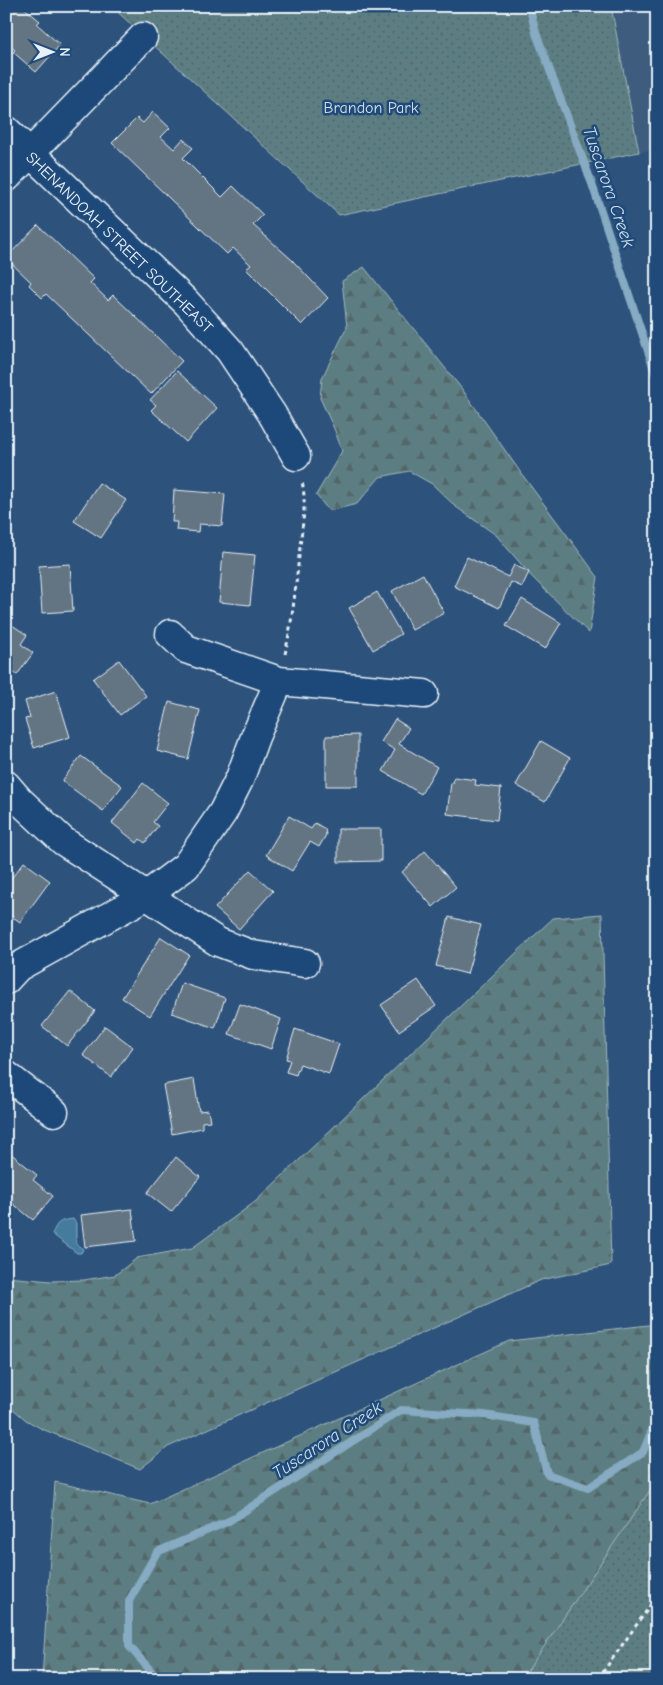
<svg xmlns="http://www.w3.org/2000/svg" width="663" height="1685" font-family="'Comic Neue',sans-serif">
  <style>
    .built { fill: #3d5c7e }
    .forest { fill: url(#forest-firs); stroke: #a2b8bd }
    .park { fill: url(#park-dots); stroke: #a2b8bd }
    .water { fill: #447c9e; stroke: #86abc2 }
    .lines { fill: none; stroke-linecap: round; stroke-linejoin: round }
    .stream { stroke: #86abc2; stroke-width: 8 }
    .building { fill: #637483; stroke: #e8f1f8 }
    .minor-casing { stroke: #e8f1f8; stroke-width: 31 }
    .path { stroke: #e8f1f8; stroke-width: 3; stroke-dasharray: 4 4; stroke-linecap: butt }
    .minor { stroke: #1f4a7a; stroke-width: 28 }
    .labels { text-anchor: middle; stroke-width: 5; stroke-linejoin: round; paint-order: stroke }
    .park-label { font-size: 16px; fill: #d3e0e6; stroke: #1f4a7a }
    .street-label { font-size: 16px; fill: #e8f1f8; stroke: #1f4a7a }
    .water-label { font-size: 18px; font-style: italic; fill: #cfdfea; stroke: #1f4a7a }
  </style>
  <defs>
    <pattern id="forest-firs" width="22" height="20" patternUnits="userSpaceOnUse" patternTransform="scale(1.25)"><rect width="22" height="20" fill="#5c7e82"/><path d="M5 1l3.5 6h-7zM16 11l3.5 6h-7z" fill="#526669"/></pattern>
    <pattern id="park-dots" width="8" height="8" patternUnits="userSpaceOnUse" patternTransform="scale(1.25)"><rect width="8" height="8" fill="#5c7e82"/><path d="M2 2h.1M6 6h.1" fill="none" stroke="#526669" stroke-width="1.8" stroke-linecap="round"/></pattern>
  </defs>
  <rect width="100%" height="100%" fill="#2d527c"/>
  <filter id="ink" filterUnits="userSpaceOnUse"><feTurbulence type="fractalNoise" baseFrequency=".02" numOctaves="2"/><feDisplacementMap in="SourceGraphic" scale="10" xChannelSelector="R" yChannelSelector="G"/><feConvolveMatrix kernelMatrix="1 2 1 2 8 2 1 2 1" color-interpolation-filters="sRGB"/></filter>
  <g filter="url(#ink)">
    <!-- built -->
    <path class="built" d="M611 6H657V150L639 152Z"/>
    <!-- forest -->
    <path class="forest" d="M364 267 462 389 521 473 598 577 589 633 532 577 496 535 456 507 432 484 409 471 380 477 357 504 329 511 316 495 342 451 335 431 320 398 322 378 347 327 342 281Z
      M602 914 611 1265 541 1280 168 1447 140 1469 42 1429 26 1420 6 1403V1277L51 1281 84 1280 115 1275 137 1258 192 1248 255 1202 553 918Z
      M657 1324V1501L531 1679H42L55 1482 150 1504 509 1341Z"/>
    <!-- park -->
    <path class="park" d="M111 6H611L639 152 339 215Z
      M657 1480V1679H522Z"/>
    <!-- water -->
    <path class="water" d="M73 1219 76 1223V1244L83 1249 81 1253H77L52 1234C58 1221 59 1221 73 1219Z"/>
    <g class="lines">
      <!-- stream -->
      <path class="stream" d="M529 6 536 33 591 181 657 378
        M158 1679 129 1646V1601L157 1552 229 1521 401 1410 484 1415 534 1423 547 1474 588 1488 643 1452 657 1418"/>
    </g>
    <!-- building -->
    <path class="building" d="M6 6H22L40 21 37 24 60 45 36 72 13 52 15 50 6 42Z
      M153 112 170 128 161 137 174 149 183 139 193 148 183 158 222 197 233 186 263 215 253 225 291 259 328 298 302 325 246 269 251 265 233 248 227 254 112 143 137 118 143 123Z
      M38 225 94 279 90 283 108 300 113 295 182 361 151 394 46 294 42 298 29 285 31 282 6 258Z
      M177 371 217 408 186 442 151 410 156 405 150 400Z
      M99 483 126 500 101 538 74 521Z
      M174 490 225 494 222 526 199 524 198 532 176 530 177 522H172Z
      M223 552 255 555 250 605 219 602Z
      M467 557 508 577 514 565 529 572 522 587 511 582 499 608 454 586Z
      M70 564 73 611 42 613 39 566Z
      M423 574 444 613 412 630 392 591Z
      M377 592 401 634 373 650 349 608Z
      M522 599 561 623 545 649 506 626Z
      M12 625 27 635 21 644 33 653 17 675 6 667V631Z
      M119 660 146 696 120 715 93 679Z
      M56 691 70 737 34 748 25 719 30 718 25 701Z
      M169 702 200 710 188 759 157 751Z
      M395 719 409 728 399 744 437 767 421 794 383 771 395 750 381 742Z
      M358 735V786H326V736Z
      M541 741 570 758 545 802 516 785Z
      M81 756 122 786 103 811 62 781Z
      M454 777 476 780 475 785 501 788 497 820 447 814 451 783H453Z
      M143 783 168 803 153 822 158 826 145 843 140 839 137 843 112 823Z
      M289 816 311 829 315 823 325 829 326 835 319 847 310 842 292 871 266 855Z
      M338 829H381V861L338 862Z
      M425 851 456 887 433 907 402 872Z
      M24 862 50 881 20 922 6 912V885Z
      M250 870 273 891 239 929 215 908Z
      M449 917 481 925 467 974 436 966Z
      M161 937 189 955 150 1016 122 998Z
      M418 980 436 1006 399 1031 381 1005Z
      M182 983 225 998 215 1028 172 1013Z
      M70 991 95 1011 67 1046 42 1026Z
      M240 1004 281 1019 271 1049 229 1034Z
      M105 1026 133 1047 111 1077 83 1055Z
      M295 1029 339 1044 329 1074 300 1064 296 1075 286 1072 290 1060 286 1059Z
      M194 1079 199 1111 208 1110 210 1121 202 1122V1128L172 1134 163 1085Z
      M9 1152 37 1175 33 1180 53 1196 33 1220 6 1198V1155Z
      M176 1157 200 1177 171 1212 147 1193Z
      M132 1209 136 1241 85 1247 81 1215Z"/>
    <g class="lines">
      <!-- minor casing -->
      <g class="minor-casing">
        <path id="minor" d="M6 130 186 302 230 351 272 414 296 456
          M6 178 143 37
          M170 634 186 649 279 681 424 694
          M6 785 19 800 63 841 218 942 253 955 305 963
          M6 980 18 967 146 896 186 866 223 812 240 778 255 737 279 681
          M6 1075 54 1112"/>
      </g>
      <!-- path -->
      <path class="path" d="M285 654C293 618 296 583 300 547 302 526 307 503 302 482
        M598 1679 657 1596
        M649 1679 657 1667"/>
      <!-- minor -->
      <use href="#minor" class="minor"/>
    </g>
  </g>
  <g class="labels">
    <!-- park labels -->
    <g class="park-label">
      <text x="371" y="113">Brandon Park</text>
    </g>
    <!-- street labels -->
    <g class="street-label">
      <text transform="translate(120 242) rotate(44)" y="6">SHENANDOAH STREET SOUTHEAST</text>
    </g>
    <!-- water labels -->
    <g class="water-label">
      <text transform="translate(609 187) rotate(71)" y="6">Tuscarora Creek</text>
      <text transform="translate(327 1440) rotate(-33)" y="6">Tuscarora Creek</text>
    </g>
  </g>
  <!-- margin -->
  <rect width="663" height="1685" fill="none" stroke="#1f4a7a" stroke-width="25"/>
  <rect x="12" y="12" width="638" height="1660" fill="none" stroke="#e8f1f8" stroke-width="2" filter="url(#ink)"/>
  <!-- north arrow -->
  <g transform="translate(52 52) rotate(90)" stroke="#1f4a7a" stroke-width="4" paint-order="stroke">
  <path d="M0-4L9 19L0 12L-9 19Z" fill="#e8f1f8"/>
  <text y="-8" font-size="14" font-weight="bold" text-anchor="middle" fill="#e8f1f8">N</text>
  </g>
</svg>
